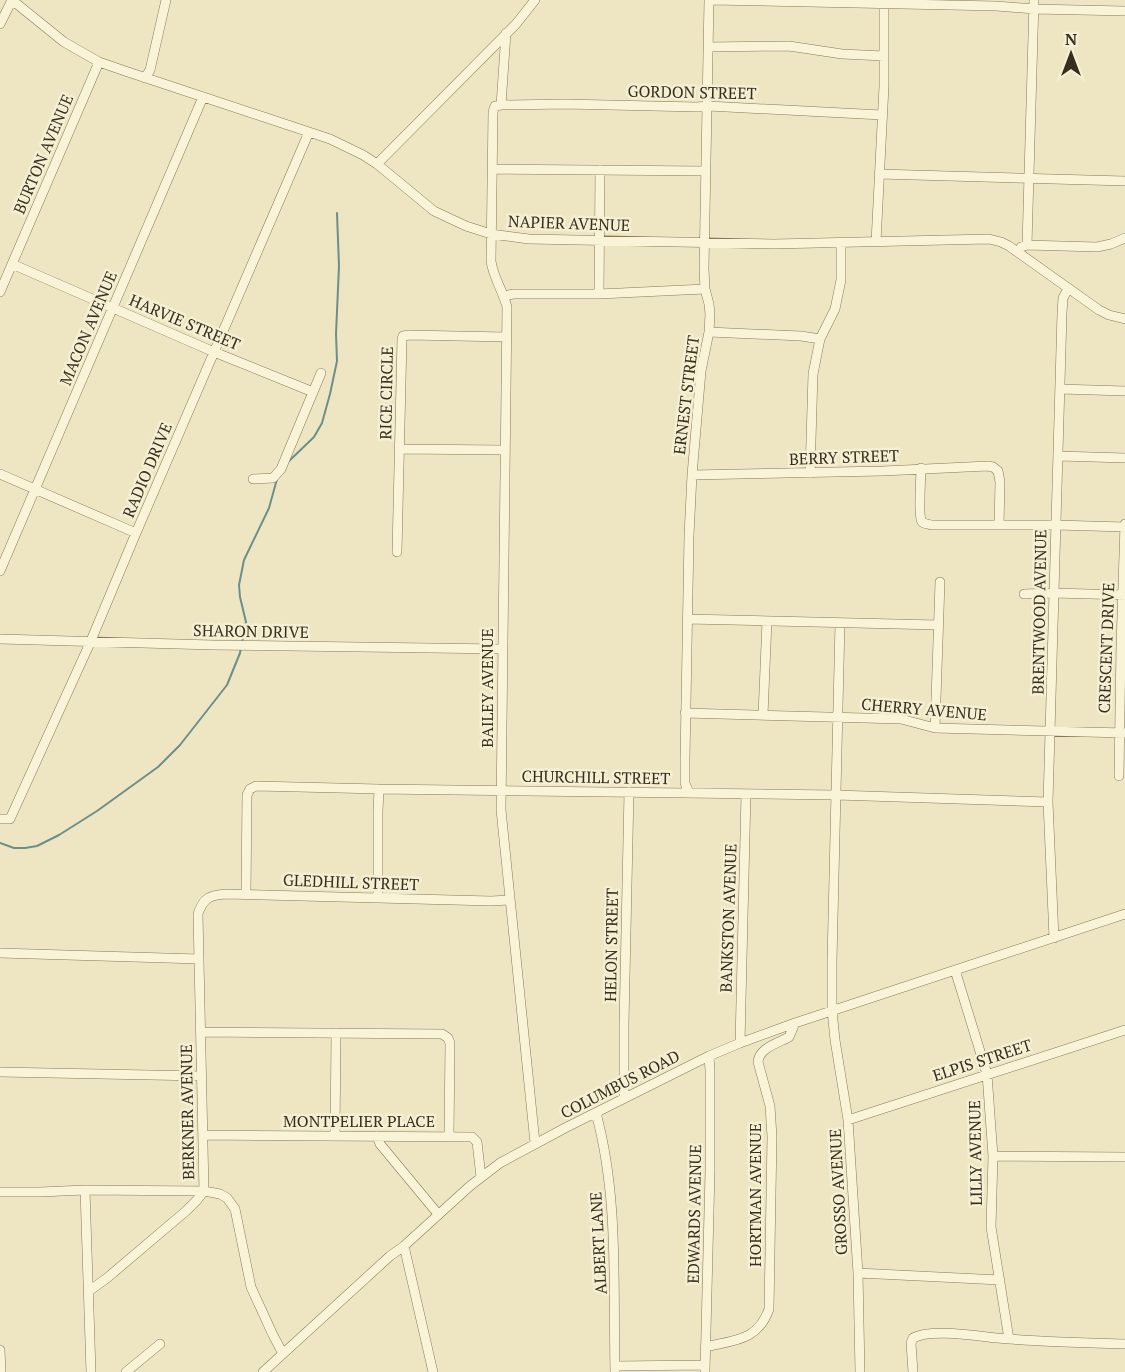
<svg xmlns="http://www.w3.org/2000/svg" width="1125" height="1372" font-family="'PT Serif',serif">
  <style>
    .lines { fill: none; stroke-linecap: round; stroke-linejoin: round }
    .stream { stroke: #6c8f8b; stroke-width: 2 }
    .minor-casing { stroke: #88785a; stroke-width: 10 }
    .minor { stroke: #f9f3d7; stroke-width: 9 }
    .labels { text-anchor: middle; stroke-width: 5; stroke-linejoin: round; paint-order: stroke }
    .street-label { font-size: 16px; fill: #382e1e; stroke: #f5efd3 }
  </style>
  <rect width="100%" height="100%" fill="#eee6c3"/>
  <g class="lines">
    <!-- stream -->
    <path class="stream" d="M288 462 314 437 322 423 330 394 337 361 336 334 339 266 337 213
      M242 642 246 622 240 597 239 585 244 560 269 508 277 479
      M0 843 14 848H25L37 846 59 835 97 811 158 767 180 745 227 685 240 653 241 647"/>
    <!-- minor casing -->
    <g class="minor-casing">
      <path id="minor" d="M12 0 64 42 99 62 125 71 330 139 363 155 377 164 434 211 466 226 491 234 529 239 774 244 989 239 1001 242 1009 246 1099 310 1109 315 1125 319
        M712 0 996 6 1034 9 1125 11
        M0 24 12 0
        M708 47 789 46 842 54 884 56
        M145 78 150 70 166 0
        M501 105 506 33
        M377 164 516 24 535 0
        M492 169 706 171
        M879 174 1125 181
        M876 242 884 86V0
        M1027 245 1034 0
        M1021 247 1027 245 1097 247 1111 244 1125 238
        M12 264 214 352 313 392
        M0 292 99 62
        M599 294 600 170
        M504 296 513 294H599L705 289
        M709 332 801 336 820 339
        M1060 389 1125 391
        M400 449 505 450
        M1059 456 1125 458
        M921 468C921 477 918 517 922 522 924 524 929 524 931 525H1056L1125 527
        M810 473 813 374 820 339 835 309 841 280V243
        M0 474 136 533
        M692 475 883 471 988 466 993 467 998 471 1000 482 999 525
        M253 479 273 478 281 469 321 373
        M397 552 402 339 403 336 409 335 506 337
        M0 571 203 97
        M1024 594 1054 593 1125 595
        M687 619 938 625
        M840 623 832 961V1010L835 1040 848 1120 858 1273 860 1372
        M0 639 213 645 501 649
        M685 713 901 719 935 728 1125 733
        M763 715 767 621
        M935 728 940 582
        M1119 776 1121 646 1125 524
        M689 793 685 783V759L689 536 692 475 701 371 709 332 710 314 709 304 705 289 704 269 709 0
        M0 819H10L90 643 136 533 309 132
        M246 894 247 795 250 789 256 786 379 789 836 795 1048 802
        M378 898V811L379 789
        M1054 938 1048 802 1062 313 1063 298 1068 289
        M0 953 199 959
        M955 970 987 1074 993 1156 991 1227 1009 1339
        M201 1032 442 1034 448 1038 450 1043 449 1137
        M740 1043 746 794
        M0 1072 201 1076
        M624 1098V1024L629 792
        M596 1113C619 1198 613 1285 615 1372
        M848 1120 1125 1030
        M203 1135 472 1137 477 1142 481 1177
        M335 1136 336 1033
        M377 1136 380 1144 438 1214
        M535 1143 501 810 507 307C503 291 493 277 491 261L493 112 495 106 501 105 565 104 697 107 708 106 882 115
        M993 1156 1125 1157
        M85 1190 91 1372
        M204 1191 198 914C203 898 210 895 226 894L491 901 509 900
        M0 1192H40L85 1190 204 1191 220 1194 227 1198 235 1209 251 1287 273 1335 283 1354
        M404 1246 433 1372
        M858 1273 1000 1280
        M89 1291 107 1278 186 1211 197 1200 204 1191
        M705 1347C734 1340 758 1341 769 1309L772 1137 770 1106 758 1062C759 1048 778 1043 789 1037L795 1023
        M0 1350 1 1372
        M615 1366 705 1365
        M126 1372 160 1344
        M263 1372 390 1256 404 1246 470 1186 500 1163 565 1128 709 1056 740 1043 795 1023 1125 914
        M705 1372 710 1171V1070L709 1056
        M913 1372 911 1343 913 1338C933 1327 986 1338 1009 1339 1048 1342 1086 1343 1125 1344"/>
    </g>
    <!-- minor -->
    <use href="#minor" class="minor"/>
  </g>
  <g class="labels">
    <!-- street labels -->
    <g class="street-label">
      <text transform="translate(692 92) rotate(1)" y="6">GORDON STREET</text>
      <text transform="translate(43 154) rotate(-67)" y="6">BURTON AVENUE</text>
      <text transform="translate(569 223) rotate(2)" y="6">NAPIER AVENUE</text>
      <text transform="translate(185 322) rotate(23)" y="6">HARVIE STREET</text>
      <text transform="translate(88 328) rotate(-67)" y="6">MACON AVENUE</text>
      <text transform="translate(386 393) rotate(-89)" y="6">RICE CIRCLE</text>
      <text transform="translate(686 395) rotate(-83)" y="6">ERNEST STREET</text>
      <text transform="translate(844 457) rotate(-2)" y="6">BERRY STREET</text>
      <text transform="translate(147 470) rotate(-67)" y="6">RADIO DRIVE</text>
      <text transform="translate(1039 612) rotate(-89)" y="6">BRENTWOOD AVENUE</text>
      <text transform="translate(251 631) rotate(1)" y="6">SHARON DRIVE</text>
      <text transform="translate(1106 648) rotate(-88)" y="6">CRESCENT DRIVE</text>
      <text transform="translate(487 688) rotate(-90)" y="6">BAILEY AVENUE</text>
      <text transform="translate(924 709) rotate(5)" y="6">CHERRY AVENUE</text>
      <text transform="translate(596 777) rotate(1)" y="6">CHURCHILL STREET</text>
      <text transform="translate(351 882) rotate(2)" y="6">GLEDHILL STREET</text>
      <text transform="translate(728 918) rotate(-88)" y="6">BANKSTON AVENUE</text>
      <text transform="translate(611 945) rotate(-89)" y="6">HELON STREET</text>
      <text transform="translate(982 1060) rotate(-18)" y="6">ELPIS STREET</text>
      <text transform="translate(620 1084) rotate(-27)" y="6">COLUMBUS ROAD</text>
      <text transform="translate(187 1112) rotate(-91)" y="6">BERKNER AVENUE</text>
      <text x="359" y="1127">MONTPELIER PLACE</text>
      <text transform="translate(975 1153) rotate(-91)" y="6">LILLY AVENUE</text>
      <text transform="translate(838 1192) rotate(-93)" y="6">GROSSO AVENUE</text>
      <text transform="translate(755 1195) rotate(-90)" y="6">HORTMAN AVENUE</text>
      <text transform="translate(694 1214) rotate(-89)" y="6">EDWARDS AVENUE</text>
      <text transform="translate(598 1243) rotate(-93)" y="6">ALBERT LANE</text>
    </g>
  </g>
  <!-- north arrow -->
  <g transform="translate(1071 54)" stroke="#f5efd3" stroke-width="4.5" paint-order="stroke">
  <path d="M0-4.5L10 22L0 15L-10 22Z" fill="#382e1e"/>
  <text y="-9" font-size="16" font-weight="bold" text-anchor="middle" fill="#382e1e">N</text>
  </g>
</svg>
